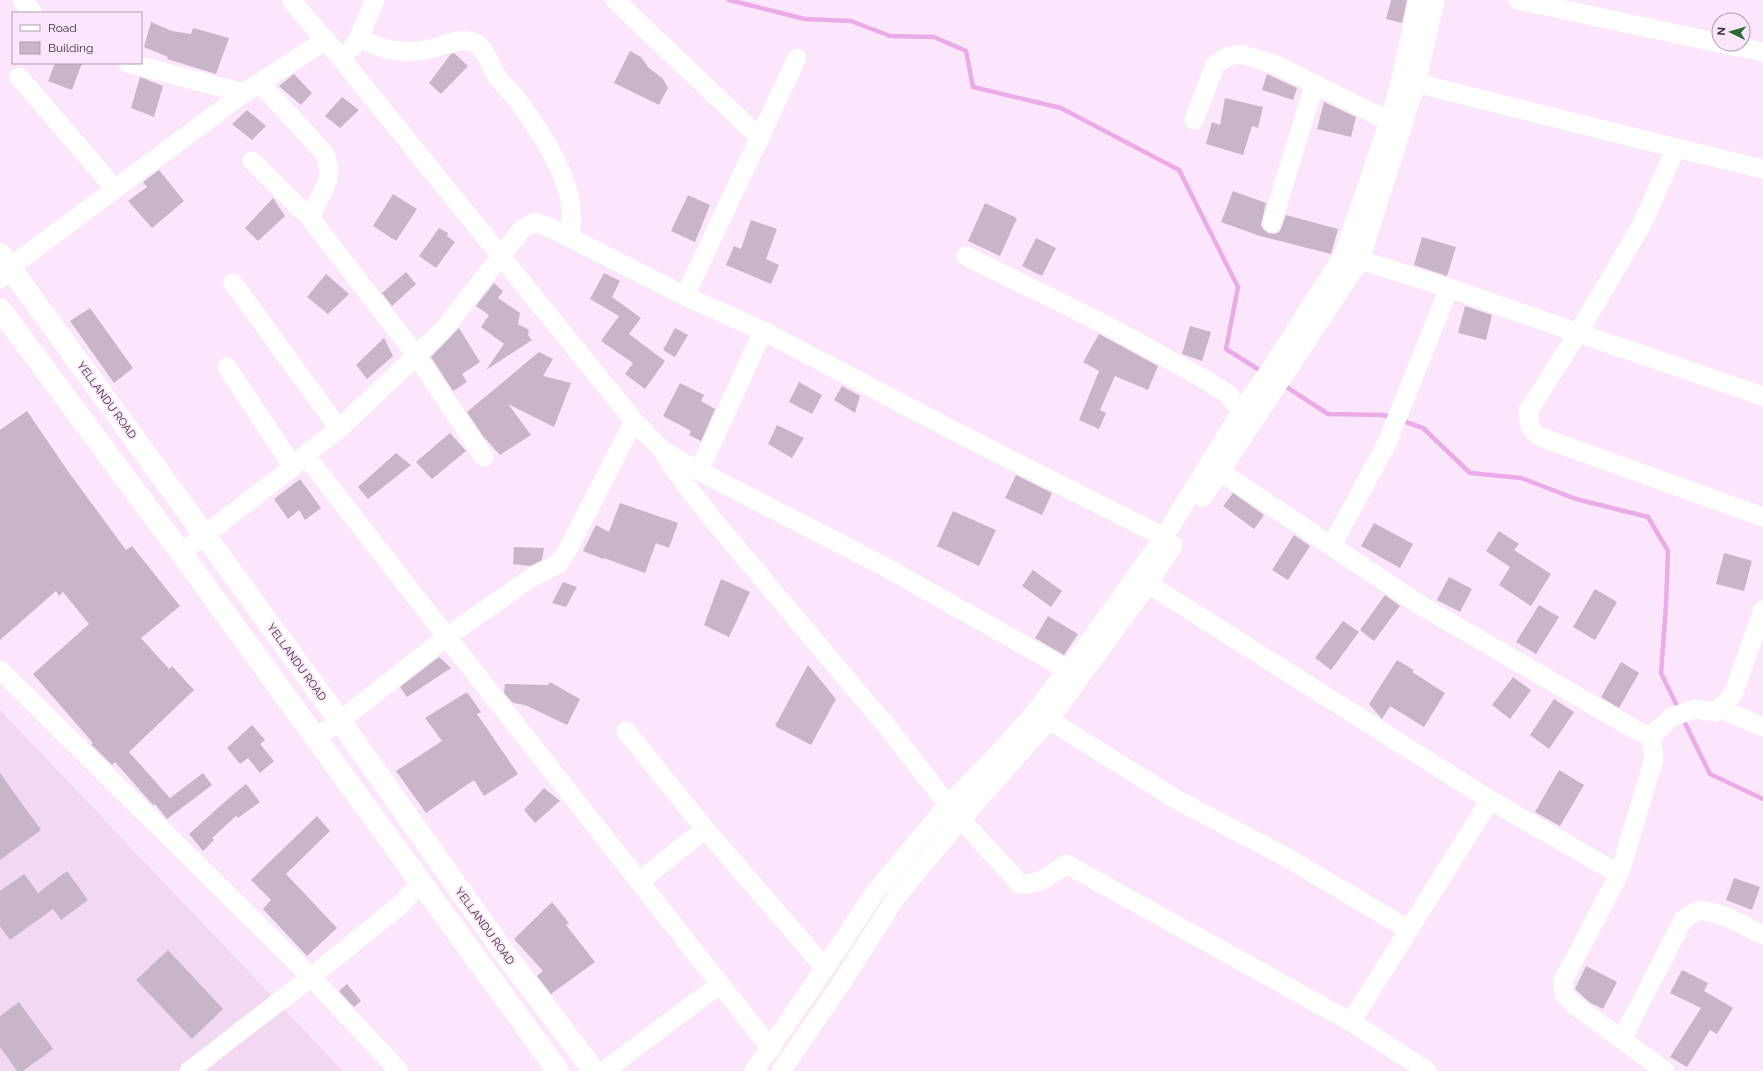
<svg xmlns="http://www.w3.org/2000/svg" width="1763" height="1071" font-family="Raleway,sans-serif">
  <style>
    .built { fill: #f3d8f1 }
    .lines { fill: none; stroke-linecap: round; stroke-linejoin: round }
    .stream { stroke: #ebabe8; stroke-width: 4.5 }
    .building { fill: #c9b5c8 }
    .street { stroke: #fff; stroke-width: 19 }
    .secondary { stroke: #fff; stroke-width: 22 }
    .labels { text-anchor: middle; stroke-width: 3.5; stroke-linejoin: round; paint-order: stroke }
    .street-label { font-size: 11px; fill: #383037; stroke: #fce6fb }
  </style>
  <rect width="100%" height="100%" fill="#fce6fb"/>
  <!-- built -->
  <path class="built" d="M0 710 343 1071H0Z"/>
  <g class="lines">
    <!-- stream -->
    <path class="stream" d="M729 0 805 19 851 21 890 36 934 37 966 51 973 87 1061 108 1179 170 1238 287 1226 349 1264 373
      M1282 384 1328 414 1383 415 1393 418
      M1400 420 1423 428 1470 473 1521 478 1576 499 1648 517 1668 551 1666 605 1661 673 1679 710
      M1682 717 1710 774 1763 799"/>
  </g>
  <!-- building -->
  <path class="building" d="M1391 0H1407L1402 23 1386 19Z
    M151 22 172 31 191 34 193 28 229 38 216 74 167 59 168 57 144 47Z
    M630 51 641 57 649 68 663 79 668 88 659 105 614 83Z
    M454 53 468 66 441 94 429 83 451 54Z
    M55 63H82L72 90 48 81Z
    M294 74 312 93 301 105 279 86Z
    M1267 74 1297 88 1293 100 1262 90Z
    M140 77 163 86 154 117 131 108Z
    M342 97 359 110 340 128 325 116Z
    M1225 98 1263 107 1258 128 1252 126 1243 155 1206 144 1212 122 1220 125Z
    M1324 102 1356 117 1351 137 1317 129Z
    M247 110 266 126 252 140 232 124Z
    M159 170 184 201 152 228 128 201 147 187 143 182Z
    M1233 191 1266 203 1261 225 1264 230 1268 233 1275 234 1280 231 1286 215 1338 229 1331 254 1260 236 1221 222Z
    M393 194 417 209 396 241 373 226Z
    M688 195 710 205 695 242 671 231Z
    M273 198 285 216 258 241 245 228Z
    M985 203 1017 218 1000 256 968 241Z
    M751 220 777 229 766 259 779 265 771 284 726 265 734 246 741 249Z
    M439 228 448 233 447 236 455 242 436 268 419 256Z
    M1422 237 1456 247 1447 276 1414 265Z
    M1036 238 1056 248 1042 276 1022 266Z
    M406 272 416 284 392 306 382 293Z
    M604 273 620 281 612 297 641 318 629 334 665 361 645 389 625 374 633 363 601 341 619 316 590 299Z
    M326 274 349 294 328 314 307 297Z
    M494 283 503 291 498 298 520 313 518 324 529 330 528 335 532 340 486 370 504 344 481 327 489 315 476 306Z
    M1465 306 1492 315 1486 340 1458 333Z
    M90 308 133 368 114 383 70 321Z
    M1190 326 1211 332 1202 361 1182 354Z
    M459 328 480 362 462 374 467 382 453 391 431 357Z
    M675 328 688 335 675 357 663 350Z
    M1099 334 1158 366 1148 390 1115 376 1100 410 1106 413 1099 429 1079 420 1099 371 1083 362Z
    M384 338 393 356 367 379 356 365Z
    M539 352 553 359 543 376 571 383 554 427 508 404 531 435 500 455 483 436 467 412Z
    M799 382 822 395 812 414 789 402Z
    M680 383 704 395 701 401 715 409 701 441 689 435 691 431 663 416Z
    M842 386 860 396 855 413 834 400Z
    M27 411 70 474 126 550 132 546 180 606 141 638 169 669 172 666 194 690 129 752 170 798 203 773 212 785 167 819 155 804 153 805 115 762 112 765 91 744 93 743 33 674 89 624 63 592 59 596 56 591 0 640V430Z
    M777 425 804 438 792 458 768 444Z
    M450 433 466 451 432 479 416 462Z
    M396 453 411 465 368 499 358 487Z
    M1016 475 1052 493 1042 515 1005 498Z
    M300 479 321 508 305 520 299 510 288 519 274 499Z
    M1233 493 1264 515 1254 529 1223 506Z
    M620 503 678 523 669 548 656 543 645 573 604 558 603 559 583 551 596 525 609 532Z
    M953 511 996 530 979 566 937 546Z
    M1374 523 1413 544 1400 568 1361 546Z
    M1499 531 1519 544 1514 550 1551 574 1531 606 1499 585 1510 567 1486 551Z
    M1294 535 1310 546 1288 580 1272 570Z
    M514 547 544 548 542 560 530 566 513 564Z
    M1724 553 1752 561 1744 591 1716 584Z
    M1033 570 1062 591 1051 607 1022 586Z
    M1449 577 1472 589 1460 612 1437 600Z
    M721 579 750 592 729 637 704 625Z
    M563 582 577 587 566 607 552 603Z
    M1595 589 1617 602 1595 640 1573 627Z
    M1385 595 1400 606 1374 641 1360 630Z
    M1539 605 1559 617 1536 654 1516 642Z
    M1048 616 1078 634 1064 655 1035 638Z
    M1343 621 1359 632 1331 670 1315 658Z
    M439 657 451 668 407 697 400 687Z
    M1397 660 1414 670 1412 672 1445 693 1424 727 1390 706 1382 719 1369 704Z
    M1621 662 1639 673 1619 708 1601 697Z
    M808 665 836 699 811 745 775 726Z
    M1513 677 1531 690 1510 719 1492 705Z
    M550 682 580 699 567 725 525 705 513 703 504 693 505 684 548 685Z
    M467 692 481 712 477 714 518 774 484 796 474 780 426 813 396 771 442 741 425 718Z
    M1554 699 1574 712 1549 749 1530 735Z
    M252 725 265 740 260 744 274 761 260 773 248 758 240 764 227 748Z
    M1559 770 1584 785 1560 826 1535 812Z
    M0 773 41 830 0 860Z
    M246 784 260 802 238 818 236 816 212 838 214 840 203 851 189 834 229 798Z
    M544 788 560 801 535 823 524 810Z
    M317 816 330 831 286 874 337 928 307 956 263 909 271 900 251 880Z
    M67 871 88 900 61 920 53 909 10 940 0 926V891L24 874 38 893Z
    M1734 878 1760 887 1752 910 1726 900Z
    M552 902 569 923 566 925 595 962 551 994 537 976 543 971 514 939Z
    M168 950 223 1009 192 1039 136 980Z
    M1586 966 1617 982 1603 1009 1589 1002 1575 989Z
    M1682 970 1708 983 1704 991 1733 1008 1717 1034 1710 1030 1687 1067 1670 1057 1701 1008 1670 993Z
    M347 984 361 1001 354 1007 339 991Z
    M19 1002 53 1049 23 1071H17L0 1047V1016Z"/>
  <g class="lines">
    <!-- street -->
    <path class="street" d="M22 0 33 13
      M291 0 344 62 634 421 663 451 699 471 887 568 1068 670
      M615 0 760 138
      M1518 0 1719 43
      M359 37C383 52 410 55 437 47 448 44 457 39 469 41 486 43 489 66 498 78 503 85 510 91 516 98 538 129 567 170 571 208 572 218 571 228 571 238
      M1725 44 1763 52
      M352 48 359 37 375 0
      M128 63 244 93
      M19 77 115 189
      M260 83 325 154 329 169 328 180 310 218
      M1416 83 1676 148 1641 226 1578 333 1763 396
      M1194 120 1215 65 1226 57 1240 54 1276 65 1389 121
      M1676 148 1763 169
      M252 161 310 218 416 355 484 457
      M1272 223 1314 85
      M966 256 1108 326 1204 379 1228 394 1241 412
      M1360 260 1449 288 1578 333 1528 411C1529 427 1529 430 1543 438L1763 517
      M0 279 9 268 244 93 326 40
      M233 283 339 429
      M685 296 797 58
      M227 367 293 467
      M664 453 675 471 713 520 888 728 948 805 1020 884C1039 885 1051 875 1066 864L1351 1022 1427 1071
      M305 455C459 654 615 851 771 1049
      M699 471 763 331
      M1219 471 1420 605 1632 728 1651 737 1654 759 1619 874
      M1203 497 1360 260 1416 83 1435 0
      M1332 545 1387 443 1449 288
      M181 553 293 467 305 455 339 429 443 330 522 229 535 222 551 228 685 296 763 331 958 433 1164 537
      M1148 584 1490 800 1351 1022
      M0 670 311 977 399 1071
      M1719 708 1763 727
      M1049 720 1179 801 1286 857 1409 930
      M626 731 705 829 825 968
      M1651 737 1671 717 1696 709 1714 712 1725 704 1734 692 1763 610
      M315 738 340 721 446 637 534 576 558 564 567 551 634 421
      M1490 800 1619 874 1563 981 1564 994 1573 1004 1665 1071
      M640 881 705 829
      M1622 1039 1683 920C1688 916 1692 912 1699 911 1717 909 1747 928 1763 935
      M189 1071 311 977 399 906 421 883
      M604 1071 720 984
      M754 1071 825 968 875 892 948 805 999 753 1036 711 1096 632 1164 537 1247 402 1272 367 1328 279 1343 255 1352 230 1389 121 1401 79 1418 0
      M781 1071 840 985 897 896 961 819 1049 720 1148 584 1173 545"/>
    <!-- secondary -->
    <path class="secondary" d="M0 254 340 721 505 954 594 1071
      M0 309 181 553 558 1071"/>
  </g>
  <g class="labels">
    <!-- street labels -->
    <g class="street-label">
      <text transform="translate(107 400) rotate(54)" y="4">YELLANDU ROAD</text>
      <text transform="translate(297 662) rotate(54)" y="4">YELLANDU ROAD</text>
      <text transform="translate(485 926) rotate(54)" y="4">YELLANDU ROAD</text>
    </g>
  </g>
  <!-- legend -->
  <rect x="12" y="12" width="130" height="52" fill="#fce6fb" stroke="#ae9dad"/>
  <rect x="20" y="25" width="20" height="6" fill="#ffffff" stroke="#ae9dad"/>
  <text x="48" y="32" font-size="12" fill="#383037">Road</text>
  <rect x="20" y="42" width="20" height="12" fill="#c9b5c8" stroke="#ae9dad"/>
  <text x="48" y="52" font-size="12" fill="#383037">Building</text>
  <!-- north arrow -->
  <g transform="translate(1731 32) rotate(275)"><circle r="19" fill="#fce6fb" stroke="#ae9dad"/>
  <path d="M0-3L7 15L0 10L-7 15Z" fill="#296c37"/>
  <text y="-6" font-size="11" font-weight="bold" text-anchor="middle" fill="#383037">N</text>
  </g>
</svg>
